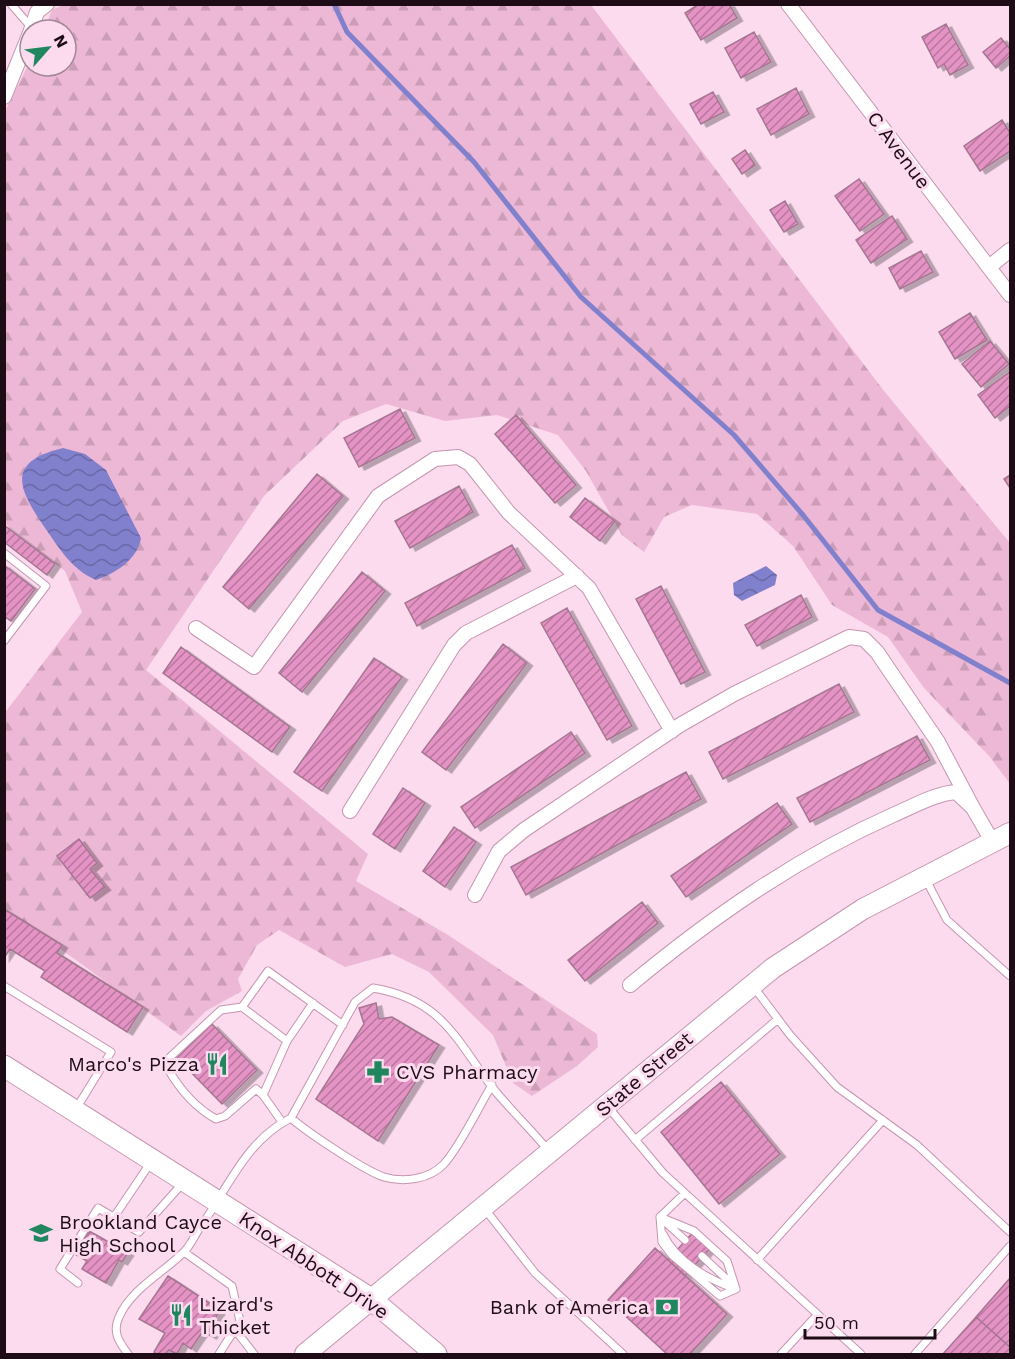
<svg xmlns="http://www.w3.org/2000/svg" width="1015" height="1359" font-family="'Work Sans',sans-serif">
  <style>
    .forest { fill: url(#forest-firs) }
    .water { fill: url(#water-waves) }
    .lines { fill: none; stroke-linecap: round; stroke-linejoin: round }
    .stream { stroke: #8180cd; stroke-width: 5 }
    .building { fill: url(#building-hatch); stroke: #a57691; stroke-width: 1.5; filter: url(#shadow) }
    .lane-casing { stroke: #c695b1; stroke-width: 9 }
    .street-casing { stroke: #c695b1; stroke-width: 16 }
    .secondary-casing { stroke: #c695b1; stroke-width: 22 }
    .primary-casing { stroke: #c695b1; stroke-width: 23 }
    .lane { stroke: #fff; stroke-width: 7 }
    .street { stroke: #fff; stroke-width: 14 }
    .secondary { stroke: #fff; stroke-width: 20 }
    .primary { stroke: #fff; stroke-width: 21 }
    .labels { text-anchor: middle; stroke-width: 6; stroke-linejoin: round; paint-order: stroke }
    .street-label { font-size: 20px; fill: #1d0c16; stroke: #fbdbed }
    .poi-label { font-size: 20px; fill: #1d0c16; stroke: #fbdbed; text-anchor: start }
  </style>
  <defs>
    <pattern id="forest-firs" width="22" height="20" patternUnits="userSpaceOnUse" patternTransform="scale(1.5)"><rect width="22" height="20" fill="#edb8d6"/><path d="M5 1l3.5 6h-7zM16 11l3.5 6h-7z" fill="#cb9db7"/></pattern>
    <pattern id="water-waves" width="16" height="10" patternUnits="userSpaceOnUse" patternTransform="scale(1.5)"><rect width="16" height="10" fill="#8180cd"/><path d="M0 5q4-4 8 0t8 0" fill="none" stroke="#6967a5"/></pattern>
    <pattern id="building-hatch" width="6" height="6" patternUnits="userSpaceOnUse" patternTransform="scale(1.5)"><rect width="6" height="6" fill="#e493c4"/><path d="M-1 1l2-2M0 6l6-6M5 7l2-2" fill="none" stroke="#b8769e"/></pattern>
    <filter id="shadow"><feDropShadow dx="5.5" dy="3" stdDeviation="0" flood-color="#0004"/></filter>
  </defs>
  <rect width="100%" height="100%" fill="#fbdbed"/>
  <!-- forest -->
  <path class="forest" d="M63 5H591L884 391 1010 543V784L990 757 924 688 888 637 832 605 793 546 757 514 692 505 664 517 644 552 622 535 586 471 558 435 497 415 445 421 386 404 343 421 264 496 146 670 368 854 356 881 448 935 597 1034 598 1047 577 1066 532 1096 513 1083 493 1035 429 972 392 954 345 967 279 930 257 945 238 979 242 991 206 1011 181 1036 5 909 4 714 82 612 65 571 4 523 5 111 30 61V66H66V30H44L52 10Z"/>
  <!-- water -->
  <path class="water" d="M63 448 85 454 106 470 141 538C138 559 115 574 96 580 71 569 60 549 45 528 19 490 4 462 63 448Z
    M766 566 777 575 775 585 742 601 734 595 733 583Z"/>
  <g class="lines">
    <!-- stream -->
    <path class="stream" d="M334 4 347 32 474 162 581 297 734 435 803 515 878 610 1010 683"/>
  </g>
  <!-- building -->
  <path class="building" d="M699 4H729L737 18 701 40 685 13Z
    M946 24 968 65 950 75 944 64 938 68 922 37Z
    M754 32 771 62 741 78 725 48Z
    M1001 38 1010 49V56L996 68 983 52Z
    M796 88 809 114 771 135 757 109Z
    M713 92 724 112 701 124 690 104Z
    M1002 120 1010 133V151L980 171 964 146Z
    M745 150 755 165 742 174 732 159Z
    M859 179 884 214 860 231 835 196Z
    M785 201 798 224 784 232 770 210Z
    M892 216 907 239 871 263 856 240Z
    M921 251 933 272 900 289 889 268Z
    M970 313 987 340 955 359 939 332Z
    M990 341 1009 364 981 387 962 364Z
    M1010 372V406L995 418 978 395Z
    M400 409 415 438 359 467 344 438Z
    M516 415 576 485 555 503 495 434Z
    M317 474 343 496 249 609 223 587Z
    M1010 475V488L1004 479Z
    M459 486 473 512 410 548 395 521Z
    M585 498 615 521 600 541 570 517Z
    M4 525 55 564 47 575 4 542Z
    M512 545 525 568 417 626 405 603Z
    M4 565 35 589 11 621 4 616Z
    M362 572 385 591 302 692 279 673Z
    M661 586 705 672 681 684 636 599Z
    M801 595 812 617 757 646 745 625Z
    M567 608 632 726 607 740 541 623Z
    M503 644 527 663 446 770 422 752Z
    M181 647 290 727 272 752 163 673Z
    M374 658 402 677 322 791 294 772Z
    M839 684 854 712 723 779 709 752Z
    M571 732 585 753 475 828 461 807Z
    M917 736 930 760 810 822 797 798Z
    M686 772 701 799 526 895 511 867Z
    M403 788 425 803 395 849 373 834Z
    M777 803 792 824 686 897 671 876Z
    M454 827 476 842 445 887 423 871Z
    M79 839 97 863 90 869 105 887 90 898 57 856Z
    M642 902 658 923 585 981 568 960Z
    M4 909 62 945 57 953 143 1007 127 1032 41 977 45 971 10 949 4 958Z
    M376 1003 379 1019 392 1017 439 1045 378 1141 316 1099 364 1024 359 1008Z
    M212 1024 257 1070 222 1104 177 1058Z
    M721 1082 780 1154 719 1204 661 1132Z
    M695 1230 712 1246 685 1276 668 1260Z
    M89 1231 128 1253 122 1262 119 1260 106 1283 82 1269 87 1261 75 1254Z
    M655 1248 727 1314 690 1354H667L608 1300Z
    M168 1276 220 1310 215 1319 220 1323 211 1336 203 1331 191 1349 183 1343 177 1354 169 1350 165 1354H157L154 1352 165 1333 139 1319Z
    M1010 1278V1347L976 1317Z
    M976 1317 1010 1347V1354H943Z"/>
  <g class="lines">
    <!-- lane casing -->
    <g class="lane-casing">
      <path id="lane" d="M11 4 31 27
        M4 553 46 586 4 641
        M925 878 947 920 1010 976
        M4 986 111 1052 76 1109
        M753 986 790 1035 837 1087 917 1145 1010 1232
        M313 1003 287 1041 242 1007 268 971 343 1025
        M242 1007 221 1010 169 1058 168 1069C179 1088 196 1108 216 1119L225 1116 256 1089 263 1095
        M608 1107 663 1173 861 1354
        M291 1118C307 1132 365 1171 384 1177 404 1183 430 1179 444 1164 461 1145 478 1108 492 1085
        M282 1122 263 1095 287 1041
        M635 1140 778 1019
        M484 1208 535 1273 623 1354
        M114 1217 151 1162
        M660 1217 662 1242 672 1255 720 1296 736 1289
        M660 1217 694 1231 727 1261 736 1289
        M660 1217 685 1193
        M664 1221 685 1240
        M663 1234C676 1262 709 1280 736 1289
        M184 1252 232 1286 240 1321 219 1354
        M702 1256 735 1287
        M757 1260 883 1120
        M78 1283 60 1269 98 1208 139 1232 183 1183
        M236 1331 254 1354
        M128 1354C119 1342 112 1332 119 1317 131 1289 163 1273 184 1252 190 1246 194 1237 199 1229 228 1189 245 1141 291 1118L355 1002 373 988C445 1000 457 1043 496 1092 513 1112 532 1131 549 1151
        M781 1354 817 1315
        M915 1354 1010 1246"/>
    </g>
    <!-- street casing -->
    <g class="street-casing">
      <path id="street" d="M788 4 1010 295
        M31 30 37 12 47 4
        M4 97 30 33
        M989 267 1010 250
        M196 628 254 667 378 496 435 459 458 457 470 464 509 513 589 588 672 731
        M350 811 454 645 466 633 577 576
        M475 895 499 851 524 830 680 725 734 694 849 637 864 639 877 652 938 742 973 808
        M630 985C711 918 796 858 893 815 914 806 934 794 956 792L973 808 992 841"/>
    </g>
    <!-- secondary casing -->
    <g class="secondary-casing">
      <path id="secondary" d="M305 1354 773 968 863 909 1010 833"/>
    </g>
    <!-- primary casing -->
    <g class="primary-casing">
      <path id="primary" d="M4 1066 371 1299 436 1354"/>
    </g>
    <!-- lane -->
    <use href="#lane" class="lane"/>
    <!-- street -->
    <use href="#street" class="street"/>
    <!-- secondary -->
    <use href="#secondary" class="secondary"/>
    <!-- primary -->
    <use href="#primary" class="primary"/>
  </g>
  <!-- icons -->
  <defs>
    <g id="restaurant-bare" transform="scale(1.8)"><path d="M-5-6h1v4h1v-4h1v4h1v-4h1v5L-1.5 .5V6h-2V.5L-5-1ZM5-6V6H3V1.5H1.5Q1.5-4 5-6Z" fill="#208660" stroke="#fbdbed" stroke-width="2.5" paint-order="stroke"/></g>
    <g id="pharmacy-bare" transform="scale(1.8)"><path d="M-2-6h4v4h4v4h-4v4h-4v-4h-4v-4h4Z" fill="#208660" stroke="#fbdbed" stroke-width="2.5" paint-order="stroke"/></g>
    <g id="school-bare" transform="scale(1.8)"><path d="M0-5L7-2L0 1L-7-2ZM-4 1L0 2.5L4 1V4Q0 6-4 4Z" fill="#208660" stroke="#fbdbed" stroke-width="2.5" paint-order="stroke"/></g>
    <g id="bank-bare" transform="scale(1.8)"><path d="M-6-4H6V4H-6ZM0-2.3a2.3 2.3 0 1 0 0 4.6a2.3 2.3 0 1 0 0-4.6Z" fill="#208660" stroke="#fbdbed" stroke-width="2.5" paint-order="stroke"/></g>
  </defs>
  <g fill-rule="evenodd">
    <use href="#restaurant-bare" x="217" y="1064"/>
    <use href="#pharmacy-bare" x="378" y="1072"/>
    <use href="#school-bare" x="41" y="1233"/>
    <use href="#bank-bare" x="667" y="1307"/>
    <use href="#restaurant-bare" x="181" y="1315"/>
  </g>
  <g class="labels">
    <!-- street labels -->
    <g class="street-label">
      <text transform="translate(899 150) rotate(53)" y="7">C Avenue</text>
      <text transform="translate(644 1074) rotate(-40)" y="7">State Street</text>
      <text transform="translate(314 1265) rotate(34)" y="7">Knox Abbott Drive</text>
    </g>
    <!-- poi labels -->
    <g class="poi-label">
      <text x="199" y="1071" text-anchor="end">Marco's Pizza</text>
      <text x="396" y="1079">CVS Pharmacy</text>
      <text x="59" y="1229">Brookland Cayce<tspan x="59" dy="23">High School</tspan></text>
      <text x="199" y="1311">Lizard's<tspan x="199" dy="23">Thicket</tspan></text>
      <text x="649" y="1314" text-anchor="end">Bank of America</text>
    </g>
  </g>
  <!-- border -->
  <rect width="1015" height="1359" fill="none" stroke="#1d0c16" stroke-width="12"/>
  <!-- north arrow -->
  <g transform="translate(48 48) rotate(62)"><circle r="28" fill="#fbdbed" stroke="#a28897" stroke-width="1.5"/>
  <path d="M0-4.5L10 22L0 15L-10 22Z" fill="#208660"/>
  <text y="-9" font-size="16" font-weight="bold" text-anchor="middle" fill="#1d0c16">N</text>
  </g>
  <!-- scale -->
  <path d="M805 1329v9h130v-9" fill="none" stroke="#1d0c16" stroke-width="3"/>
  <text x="814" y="1329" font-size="18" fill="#1d0c16" stroke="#fbdbed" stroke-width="4.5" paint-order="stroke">50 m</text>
</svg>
